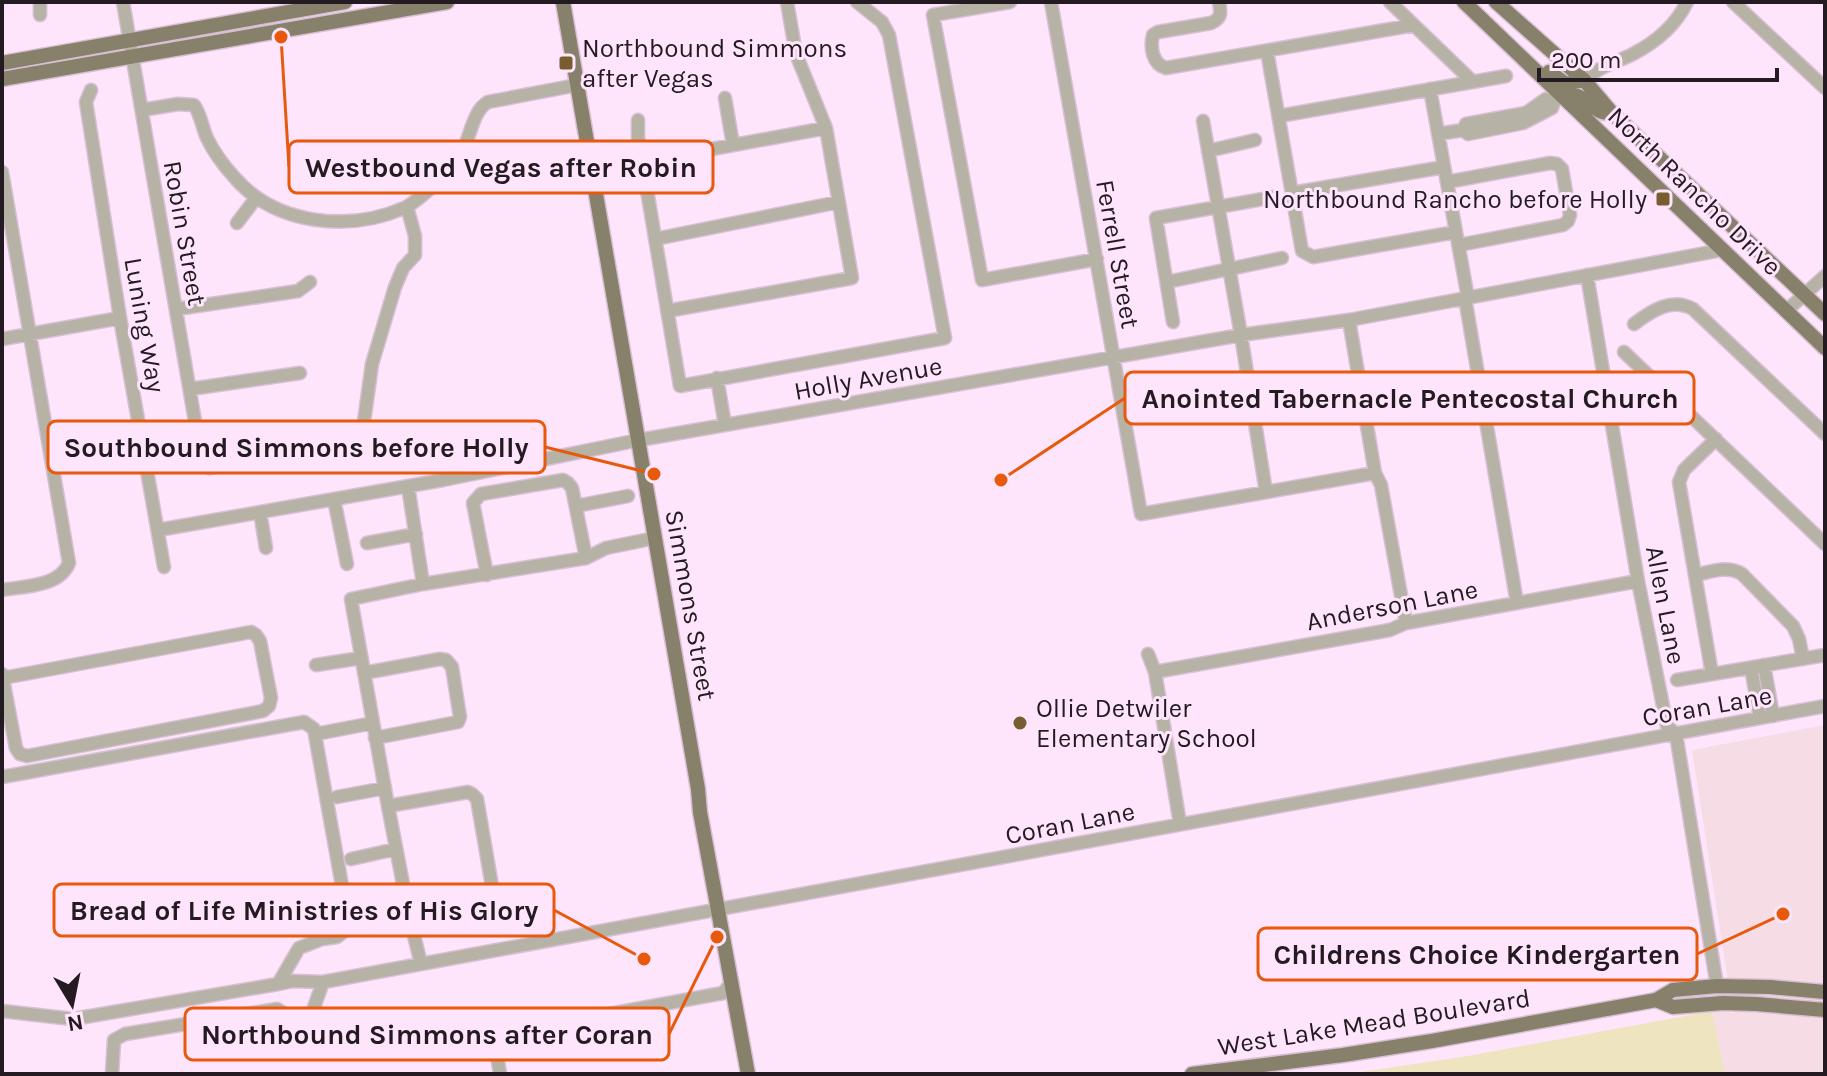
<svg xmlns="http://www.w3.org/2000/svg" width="1827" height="1076" font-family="Karla,sans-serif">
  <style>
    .commercial { fill: #f6dce4 }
    .sand { fill: #eee4bf }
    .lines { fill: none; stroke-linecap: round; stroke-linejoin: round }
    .minor-casing { stroke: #d7c0d4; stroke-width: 15 }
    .major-casing { stroke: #d7c0d4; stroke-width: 17 }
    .minor { stroke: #b6b2a6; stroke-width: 12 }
    .major { stroke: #87806a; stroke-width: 14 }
    .poi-dot { fill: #775d2f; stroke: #fee5fb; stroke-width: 3 }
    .labels { text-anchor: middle; stroke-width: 6; stroke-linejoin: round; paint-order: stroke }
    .poi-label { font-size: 26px; fill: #231a22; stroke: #fee5fb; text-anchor: start }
    .street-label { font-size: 26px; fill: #231a22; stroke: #fee5fb }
    .leader { fill: none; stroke: #e8590c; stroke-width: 3 }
    .callout-dot { fill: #e8590c; stroke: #fee5fb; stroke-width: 3 }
    .callout { fill: #fee5fb; stroke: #e8590c; stroke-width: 3 }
    .callout-label { font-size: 28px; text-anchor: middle; font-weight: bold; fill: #231a22 }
  </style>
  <rect width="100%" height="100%" fill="#fee5fb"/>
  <!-- commercial -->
  <path class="commercial" d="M1825 725V1074H1725L1712 1011 1733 1013 1692 750Z"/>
  <!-- sand -->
  <path class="sand" d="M1712 1011 1725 1074H1347L1468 1056Z"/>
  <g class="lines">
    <!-- minor casing -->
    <g class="minor-casing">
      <path id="minor" d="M123 2 202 462 209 468 346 444 362 436 372 364 395 287 403 268 415 255V236L407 207
        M1010 2 933 15 982 280 1097 259
        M1051 2 1141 514 1375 473
        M1219 2C1221 13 1222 18 1211 23L1158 32 1153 35C1150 47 1152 64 1166 68L1414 25
        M1390 2 1473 82
        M1733 2 1825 88
        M40 15V2
        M1267 51 1302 251 1313 257 1456 232
        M1584 80C1600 66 1615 63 1633 54 1656 42 1676 25 1687 2
        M1430 89 1468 298
        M91 90 86 102 120 318 164 567
        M725 98 733 145
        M142 110 178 104 194 105C201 115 202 127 207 138 214 153 224 166 235 178 276 225 349 232 404 208 416 203 445 175 455 165 470 147 470 112 488 102L577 85
        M1279 116 1506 76
        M638 120V137L680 386 945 338 889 35 882 22 857 2
        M1203 121 1241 335 1266 492
        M1463 130 1468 134 1523 123 1552 108 1554 101
        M1438 134 1463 130 1466 124 1526 113 1546 99 1554 101 1563 97
        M1208 151 1255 140
        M458 161 487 182 501 185H517L539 181 560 185
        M642 162 826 128
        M2 172 69 563C59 587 25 586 2 590
        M1447 182 1550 163 1557 164 1562 169 1570 215 1568 221 1563 225 1459 245
        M1292 193 1444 167
        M237 223 256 198
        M655 239 839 202
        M1587 275 1638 581 1667 726 1676 734 1717 986
        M1167 282 1282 258
        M1465 298 1517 603
        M177 309 298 291 310 282
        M667 311 852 278 826 128 796 54 787 2
        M1786 311 1825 276
        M1349 320 1375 473 1381 485 1406 623
        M1173 322 1156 218 1274 197
        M1634 324C1651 311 1672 297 1693 309L1825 434
        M2 339 120 318
        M1624 352 1825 544
        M717 378 725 425
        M190 389 300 373
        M408 486 423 584
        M334 499 347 564
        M576 506 628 496
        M260 512 266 548
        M158 530 443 480 639 440 1241 335 1349 320 1722 250
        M367 543 416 534
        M487 575 473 503 481 494 563 480 568 483 572 488 586 558
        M1695 575C1711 572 1727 565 1742 574L1793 626 1799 639 1803 659
        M1148 654 1155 672 1180 824
        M316 665 361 658
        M1764 665 1773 716
        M1751 668 1760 718
        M1155 672 1390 630 1406 623 1638 581
        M364 673 440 659 446 660 452 667 460 717 458 722 375 738
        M2 674 16 748 20 754 27 756 263 711 269 706 271 698 260 641 256 635 251 632 3 678
        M1712 674 1679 482 1684 470 1716 439
        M1677 680 1825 655
        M321 733 373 723
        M2 777 304 722 314 729 346 908 347 929 337 937 322 939 299 948 278 984 73 1019 2 1011
        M337 797 385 788
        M351 859 396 849
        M362 925 488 902 491 899 493 892 477 799 472 794 468 792 388 806
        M421 964 409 915 388 806 351 599 423 584 586 558 606 548 655 538
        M278 984 293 981 323 982 1825 706
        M307 1027 323 982
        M494 1036 500 1074
        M112 1074 114 1040 125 1034 277 1009C319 1038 369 1051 420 1049L723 993 732 982"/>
    </g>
    <!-- major casing -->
    <g class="major-casing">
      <path id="major" d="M563 2 698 789 700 812 748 1074
        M1464 2 1825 348
        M1496 2 1584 80 1612 113 1825 314
        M2 63 345 2
        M1549 72 1566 84 1584 80
        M2 79 447 2
        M1563 97 1578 96C1591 102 1596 115 1612 113
        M1656 1000 1673 1007 1723 1003 1756 1004 1825 1010
        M1192 1074 1343 1055 1432 1041 1656 1000 1673 990 1717 986 1770 987 1825 992"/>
    </g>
    <!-- minor -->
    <use href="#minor" class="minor"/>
    <!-- major -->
    <use href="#major" class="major"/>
  </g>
  <!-- markers -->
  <g class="poi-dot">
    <rect x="558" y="55" width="16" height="16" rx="4"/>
    <rect x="1655" y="191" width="16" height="16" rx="4"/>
    <circle cx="1020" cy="723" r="8"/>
  </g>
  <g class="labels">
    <!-- poi labels -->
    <g class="poi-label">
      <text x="582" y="57">Northbound Simmons<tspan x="582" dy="30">after Vegas</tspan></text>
      <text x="1647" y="208" text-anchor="end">Northbound Rancho before Holly</text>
      <text x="1036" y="717">Ollie Detwiler<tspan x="1036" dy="30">Elementary School</tspan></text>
    </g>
    <!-- street labels -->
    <g class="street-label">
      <text transform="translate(1695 191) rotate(44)" y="9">North Rancho Drive</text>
      <text transform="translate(185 233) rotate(80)" y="9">Robin Street</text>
      <text transform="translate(1118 254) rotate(80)" y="9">Ferrell Street</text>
      <text transform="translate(145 325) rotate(80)" y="9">Luning Way</text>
      <text transform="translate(868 378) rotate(-10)" y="9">Holly Avenue</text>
      <text transform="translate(691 605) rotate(80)" y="9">Simmons Street</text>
      <text transform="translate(1392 605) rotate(-11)" y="9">Anderson Lane</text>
      <text transform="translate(1666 605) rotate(79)" y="9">Allen Lane</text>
      <text transform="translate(1707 706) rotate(-10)" y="9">Coran Lane</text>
      <text transform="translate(1070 823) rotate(-11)" y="9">Coran Lane</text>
      <text transform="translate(1374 1022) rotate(-9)" y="9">West Lake Mead Boulevard</text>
    </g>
  </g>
  <!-- callouts -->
  <path class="leader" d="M281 37L289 167M1001 480L1125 398M654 474L545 447M644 959L554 910M1783 914L1697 954M717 937L669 1034"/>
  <g class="callout-dot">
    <circle cx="281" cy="37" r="8"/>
    <circle cx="1001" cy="480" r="8"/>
    <circle cx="654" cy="474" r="8"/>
    <circle cx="644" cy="959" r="8"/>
    <circle cx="1783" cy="914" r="8"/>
    <circle cx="717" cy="937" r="8"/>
  </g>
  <g class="callout">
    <rect x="289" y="141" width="424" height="52" rx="8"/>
    <rect x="1125" y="372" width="569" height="52" rx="8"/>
    <rect x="48" y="421" width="497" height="52" rx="8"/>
    <rect x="54" y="884" width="500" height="52" rx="8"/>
    <rect x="1258" y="928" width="439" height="52" rx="8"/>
    <rect x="185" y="1008" width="484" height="52" rx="8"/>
  </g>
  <g class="callout-label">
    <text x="501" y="177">Westbound Vegas after Robin</text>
    <text x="1410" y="408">Anointed Tabernacle Pentecostal Church</text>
    <text x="296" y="457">Southbound Simmons before Holly</text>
    <text x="304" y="920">Bread of Life Ministries of His Glory</text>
    <text x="1477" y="964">Childrens Choice Kindergarten</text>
    <text x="427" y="1044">Northbound Simmons after Coran</text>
  </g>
  <!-- border -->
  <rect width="1827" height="1076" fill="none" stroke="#231a22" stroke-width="8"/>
  <!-- north arrow -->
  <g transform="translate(72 1004) rotate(170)" stroke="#fee5fb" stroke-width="6" paint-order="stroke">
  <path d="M0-6L14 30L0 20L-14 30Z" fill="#231a22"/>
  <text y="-12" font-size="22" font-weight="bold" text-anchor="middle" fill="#231a22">N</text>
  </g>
  <!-- scale -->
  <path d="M1539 68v12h238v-12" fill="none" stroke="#231a22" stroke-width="4"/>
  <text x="1551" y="68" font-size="24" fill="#231a22" stroke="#fee5fb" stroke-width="6" paint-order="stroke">200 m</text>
</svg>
